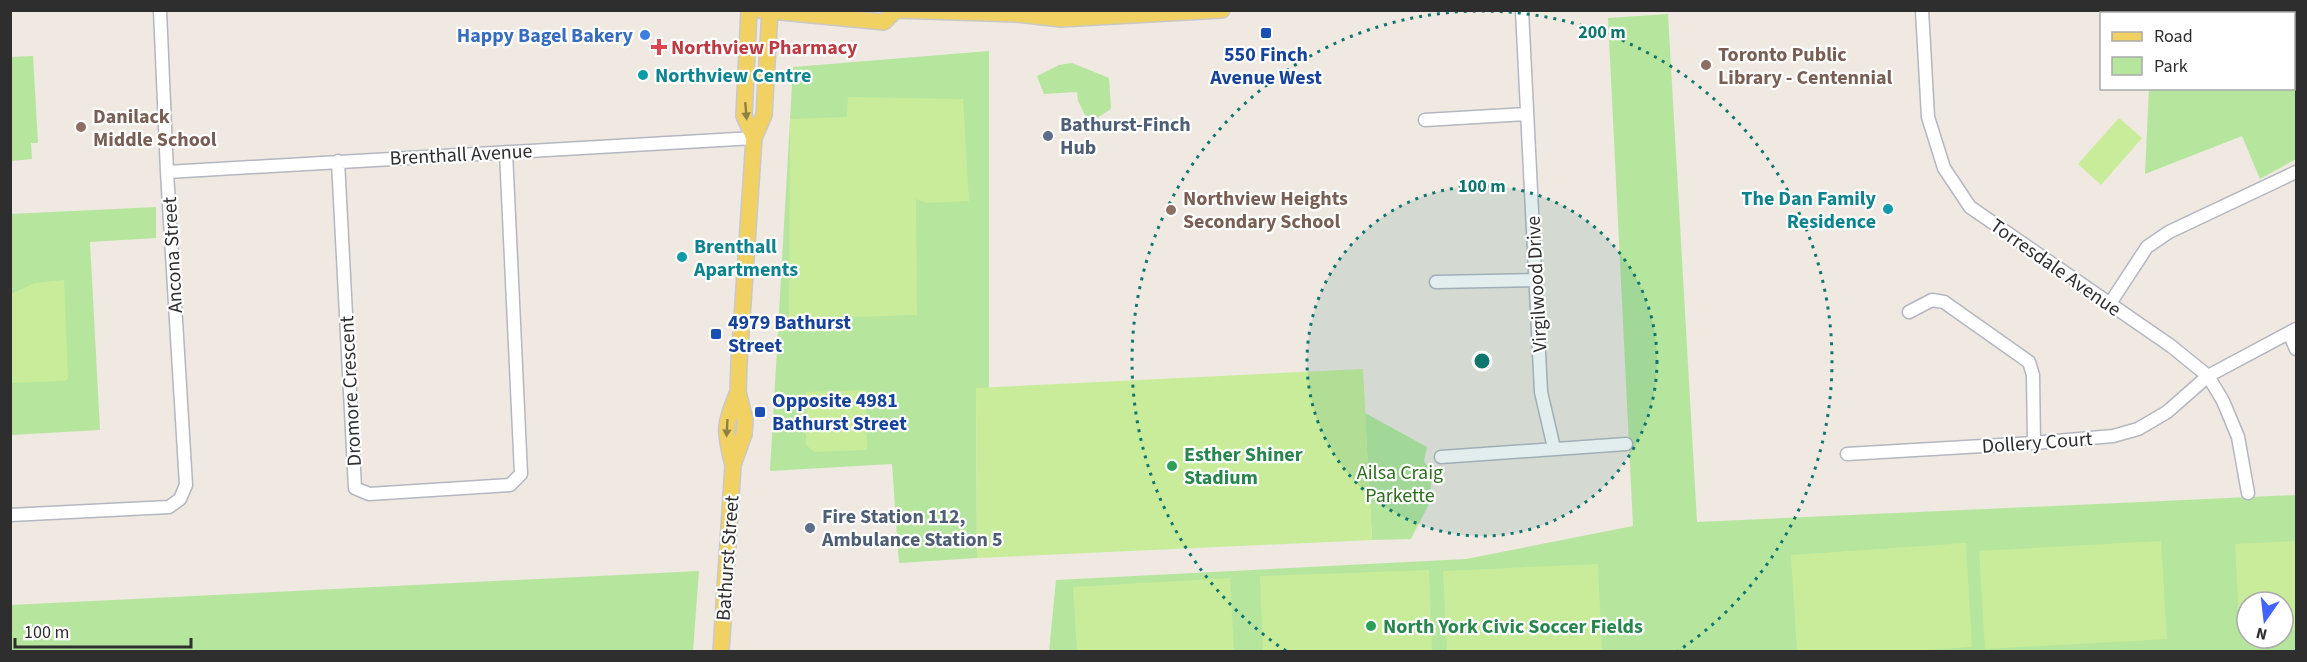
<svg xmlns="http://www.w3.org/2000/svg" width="2307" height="662" font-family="'Source Sans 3',sans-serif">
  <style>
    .green { fill: #b6e59e; fill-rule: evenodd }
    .pitch { fill: #c9ec9a }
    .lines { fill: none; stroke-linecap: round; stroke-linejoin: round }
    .minor-casing { stroke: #b4b7c1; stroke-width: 15 }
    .major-casing { stroke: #c9c9c9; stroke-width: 18 }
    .minor { stroke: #fff; stroke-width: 12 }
    .major { stroke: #f2d163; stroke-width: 15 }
    .oneway { fill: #908048 }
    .ring { fill: none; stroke: #0f766e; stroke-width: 3; stroke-dasharray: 3 6 }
    .transit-dot { fill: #1a4fb4; stroke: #fff; stroke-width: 2 }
    .shop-dot { fill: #3f7fe0; stroke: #fff; stroke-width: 2 }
    .health-dot { fill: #e0444e; stroke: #fff; stroke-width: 2 }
    .education-dot { fill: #8d6e63; stroke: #fff; stroke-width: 2 }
    .culture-dot { fill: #0f9aa8; stroke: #fff; stroke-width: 2 }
    .service-dot { fill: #5c6f8a; stroke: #fff; stroke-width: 2 }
    .leisure-dot { fill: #2e9e5b; stroke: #fff; stroke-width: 2 }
    .labels { text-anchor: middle; stroke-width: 4.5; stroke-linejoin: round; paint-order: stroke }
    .shop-label { font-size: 20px; font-weight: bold; fill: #366cbe; stroke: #fff; text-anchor: end }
    .health-label { font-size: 20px; font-weight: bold; fill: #be3a42; stroke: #fff; text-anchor: start }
    .transit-label { font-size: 20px; font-weight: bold; fill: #164399; stroke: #fff; text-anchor: start }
    .education-label { font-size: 20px; font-weight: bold; fill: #785e54; stroke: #fff; text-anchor: start }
    .culture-label { font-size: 20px; font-weight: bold; fill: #0d838f; stroke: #fff; text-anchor: start }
    .service-label { font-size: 20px; font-weight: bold; fill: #4e5e75; stroke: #fff; text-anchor: start }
    .street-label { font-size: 20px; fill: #2e2e2e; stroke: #fff }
    .leisure-label { font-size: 20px; font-weight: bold; fill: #27864d; stroke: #fff; text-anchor: start }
    .park-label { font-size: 20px; fill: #2c6e1b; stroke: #fff }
    .centre { fill: #0f766e; stroke: #fff; stroke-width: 3 }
    .ring-label { font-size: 18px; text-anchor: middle; font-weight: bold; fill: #0f766e; stroke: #fff; stroke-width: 4.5; stroke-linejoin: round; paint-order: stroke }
  </style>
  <rect width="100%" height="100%" fill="#efe9e1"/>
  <!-- green -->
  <path class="green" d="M2153 11H2296V159L2260 179 2242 136 2145 174 2149 89 2294 88V14H2152Z
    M1668 14 1697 522 2296 495V651L1049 652 1056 580 1466 559 1633 526 1608 18ZM2247 602H2283V638H2247Z
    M989 51V388L976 389 977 558 899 563 892 464 770 471 793 67Z
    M33 56 38 143H31L32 159 11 161V57Z
    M1072 63 1109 78 1111 109 1089 123 1078 101 1077 92 1044 94 1037 76 1059 65Z
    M156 207V238L90 242 100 430 11 435 10 214Z
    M1365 413 1427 447 1424 461 1432 473 1429 504 1411 539 1372 540Z
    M699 571 693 651H11V605Z"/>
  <!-- pitch -->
  <path class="pitch" d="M848 97 963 99 969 201 927 203 916 199 917 315 789 319 790 119 847 117Z
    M2119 118 2142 138 2101 185 2078 164Z
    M64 280 68 378 65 381 11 383V294L35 283Z
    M1363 369 1372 540 977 558 976 388Z
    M866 390 867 450 814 452 806 445V392Z
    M2161 541 2167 639 1985 649 1979 551Z
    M2296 541V630L2283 631V602H2247V633H2240L2235 544Z
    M1966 543 1972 647 1895 652 1797 651 1791 555Z
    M1598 564 1602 651H1447L1443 571Z
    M1429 570 1432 651H1263L1260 576Z
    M1230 578 1234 651H1077L1073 587Z"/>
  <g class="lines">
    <!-- minor casing -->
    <g class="minor-casing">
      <path id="minor" d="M1522 10 1541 392 1554 448
        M1922 10 1928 117 1944 168 1970 207 2171 346 2208 376 2223 401 2238 437 2248 493
        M1425 120 1527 114
        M338 161 355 488 369 494 510 485 521 474 506 152
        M167 172 754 138
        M1436 282 1536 280
        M2109 305 2147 247 2169 232 2296 172
        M1909 312 1932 300 1944 302 2029 362 2033 375 2034 443
        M2289 333 2296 349
        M1847 454 2034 443 2113 436 2138 429 2167 412 2208 376 2296 329
        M1441 457 1626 444
        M10 515 169 507 180 499 186 485 167 172 160 10"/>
    </g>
    <!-- major casing -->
    <g class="major-casing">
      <path id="major" d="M749 10 744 116 754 138
        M759 10 884 22 895 11
        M894 10 1017 14 1061 19 1222 10
        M733 465C724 431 724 424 738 392
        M721 652 733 465 744 434 745 420 738 392 739 363 754 138 764 115 770 10"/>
    </g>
    <!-- minor -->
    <use href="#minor" class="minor"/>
    <!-- major -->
    <use href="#major" class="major"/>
  </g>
  <!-- one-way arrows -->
  <defs><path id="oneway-solid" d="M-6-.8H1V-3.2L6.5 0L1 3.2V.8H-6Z" transform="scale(1.5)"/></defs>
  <g class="oneway">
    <use href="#oneway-solid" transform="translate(746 111) rotate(85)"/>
    <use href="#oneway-solid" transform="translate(727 428) rotate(93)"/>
  </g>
  <!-- distance rings -->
  <circle cx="1482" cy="361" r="175" fill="#0f766e" fill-opacity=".12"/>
  <g class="ring">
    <circle cx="1482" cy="361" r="175"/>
    <path d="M1286 651A350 350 0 1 1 1678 651"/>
  </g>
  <!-- markers -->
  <g class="transit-dot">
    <rect x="1260" y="27" width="12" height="12" rx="3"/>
    <rect x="710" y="328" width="12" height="12" rx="3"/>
    <rect x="754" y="406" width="12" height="12" rx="3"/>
  </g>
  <circle class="shop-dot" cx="645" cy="35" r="6"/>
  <path class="health-dot" d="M656 38h6v6h6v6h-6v6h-6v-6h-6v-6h6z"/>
  <g class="education-dot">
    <circle cx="1706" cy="65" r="6"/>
    <circle cx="81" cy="127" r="6"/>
    <circle cx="1171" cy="210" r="6"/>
  </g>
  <g class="culture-dot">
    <circle cx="643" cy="75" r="6"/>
    <circle cx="1888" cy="209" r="6"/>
    <circle cx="682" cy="257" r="6"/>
  </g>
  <g class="service-dot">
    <circle cx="1048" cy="136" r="6"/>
    <circle cx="810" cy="528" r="6"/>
  </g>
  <g class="leisure-dot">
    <circle cx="1172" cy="466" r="6"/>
    <circle cx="1371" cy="626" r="6"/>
  </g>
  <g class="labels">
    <!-- shop labels -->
    <g class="shop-label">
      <text x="633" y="42">Happy Bagel Bakery</text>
    </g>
    <!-- health labels -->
    <g class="health-label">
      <text x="671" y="54">Northview Pharmacy</text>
    </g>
    <!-- transit labels -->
    <g class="transit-label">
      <text x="1266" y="61" text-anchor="middle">550 Finch<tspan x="1266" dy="23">Avenue West</tspan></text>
      <text x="728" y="329">4979 Bathurst<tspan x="728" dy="23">Street</tspan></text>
      <text x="772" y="407">Opposite 4981<tspan x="772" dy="23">Bathurst Street</tspan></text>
    </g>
    <!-- education labels -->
    <g class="education-label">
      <text x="1718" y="61">Toronto Public<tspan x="1718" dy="23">Library - Centennial</tspan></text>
      <text x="93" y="123">Danilack<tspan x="93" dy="23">Middle School</tspan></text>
      <text x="1183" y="205">Northview Heights<tspan x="1183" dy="23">Secondary School</tspan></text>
    </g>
    <!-- culture labels -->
    <g class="culture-label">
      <text x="655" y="82">Northview Centre</text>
      <text x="1876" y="205" text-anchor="end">The Dan Family<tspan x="1876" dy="23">Residence</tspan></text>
      <text x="694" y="253">Brenthall<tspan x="694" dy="23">Apartments</tspan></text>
    </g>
    <!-- service labels -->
    <g class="service-label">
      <text x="1060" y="131">Bathurst-Finch<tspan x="1060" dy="23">Hub</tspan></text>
      <text x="822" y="523">Fire Station 112,<tspan x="822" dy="23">Ambulance Station 5</tspan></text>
    </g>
    <!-- street labels -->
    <g class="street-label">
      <text transform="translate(461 154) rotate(-3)" y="7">Brenthall Avenue</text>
      <text transform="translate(172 255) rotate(-93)" y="7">Ancona Street</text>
      <text transform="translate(2056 267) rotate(35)" y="7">Torresdale Avenue</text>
      <text transform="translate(1536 284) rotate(-93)" y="7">Virgilwood Drive</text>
      <text transform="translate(350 391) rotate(-93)" y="7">Dromore Crescent</text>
      <text transform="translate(2037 442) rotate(-4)" y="7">Dollery Court</text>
      <text transform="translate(727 558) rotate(-86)" y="7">Bathurst Street</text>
    </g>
    <!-- leisure labels -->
    <g class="leisure-label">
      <text x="1184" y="461">Esther Shiner<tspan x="1184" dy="23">Stadium</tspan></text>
      <text x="1383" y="633">North York Civic Soccer Fields</text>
    </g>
    <!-- park labels -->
    <g class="park-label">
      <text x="1400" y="479">Ailsa Craig<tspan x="1400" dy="23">Parkette</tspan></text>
    </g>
  </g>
  <circle cx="1482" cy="361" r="9" class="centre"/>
  <g class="ring-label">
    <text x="1602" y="38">200 m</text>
    <text x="1482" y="192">100 m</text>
  </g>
  <!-- border -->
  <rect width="2307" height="662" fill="none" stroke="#2e2e2e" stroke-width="24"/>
  <!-- legend -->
  <rect x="2100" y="12" width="195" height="78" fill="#ffffff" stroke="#ababab" stroke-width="1.5"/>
  <rect x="2112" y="32" width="30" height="9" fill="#f2d163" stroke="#ababab" stroke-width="1.5"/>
  <text x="2154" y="42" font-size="18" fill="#2e2e2e">Road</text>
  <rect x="2112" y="57" width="30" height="18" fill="#b6e59e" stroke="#ababab" stroke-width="1.5"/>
  <text x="2154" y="72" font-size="18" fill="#2e2e2e">Park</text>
  <!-- north arrow -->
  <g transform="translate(2265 620) rotate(194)"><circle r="28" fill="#ffffff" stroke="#ababab" stroke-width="1.5"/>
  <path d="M0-4.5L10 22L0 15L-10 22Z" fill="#4264fb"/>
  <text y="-9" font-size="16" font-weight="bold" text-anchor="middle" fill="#2e2e2e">N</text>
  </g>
  <!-- scale -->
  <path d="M15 638v9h176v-9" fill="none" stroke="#2e2e2e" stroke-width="3"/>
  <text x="24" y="638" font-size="18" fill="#2e2e2e" stroke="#ffffff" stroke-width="4.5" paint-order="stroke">100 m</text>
</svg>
